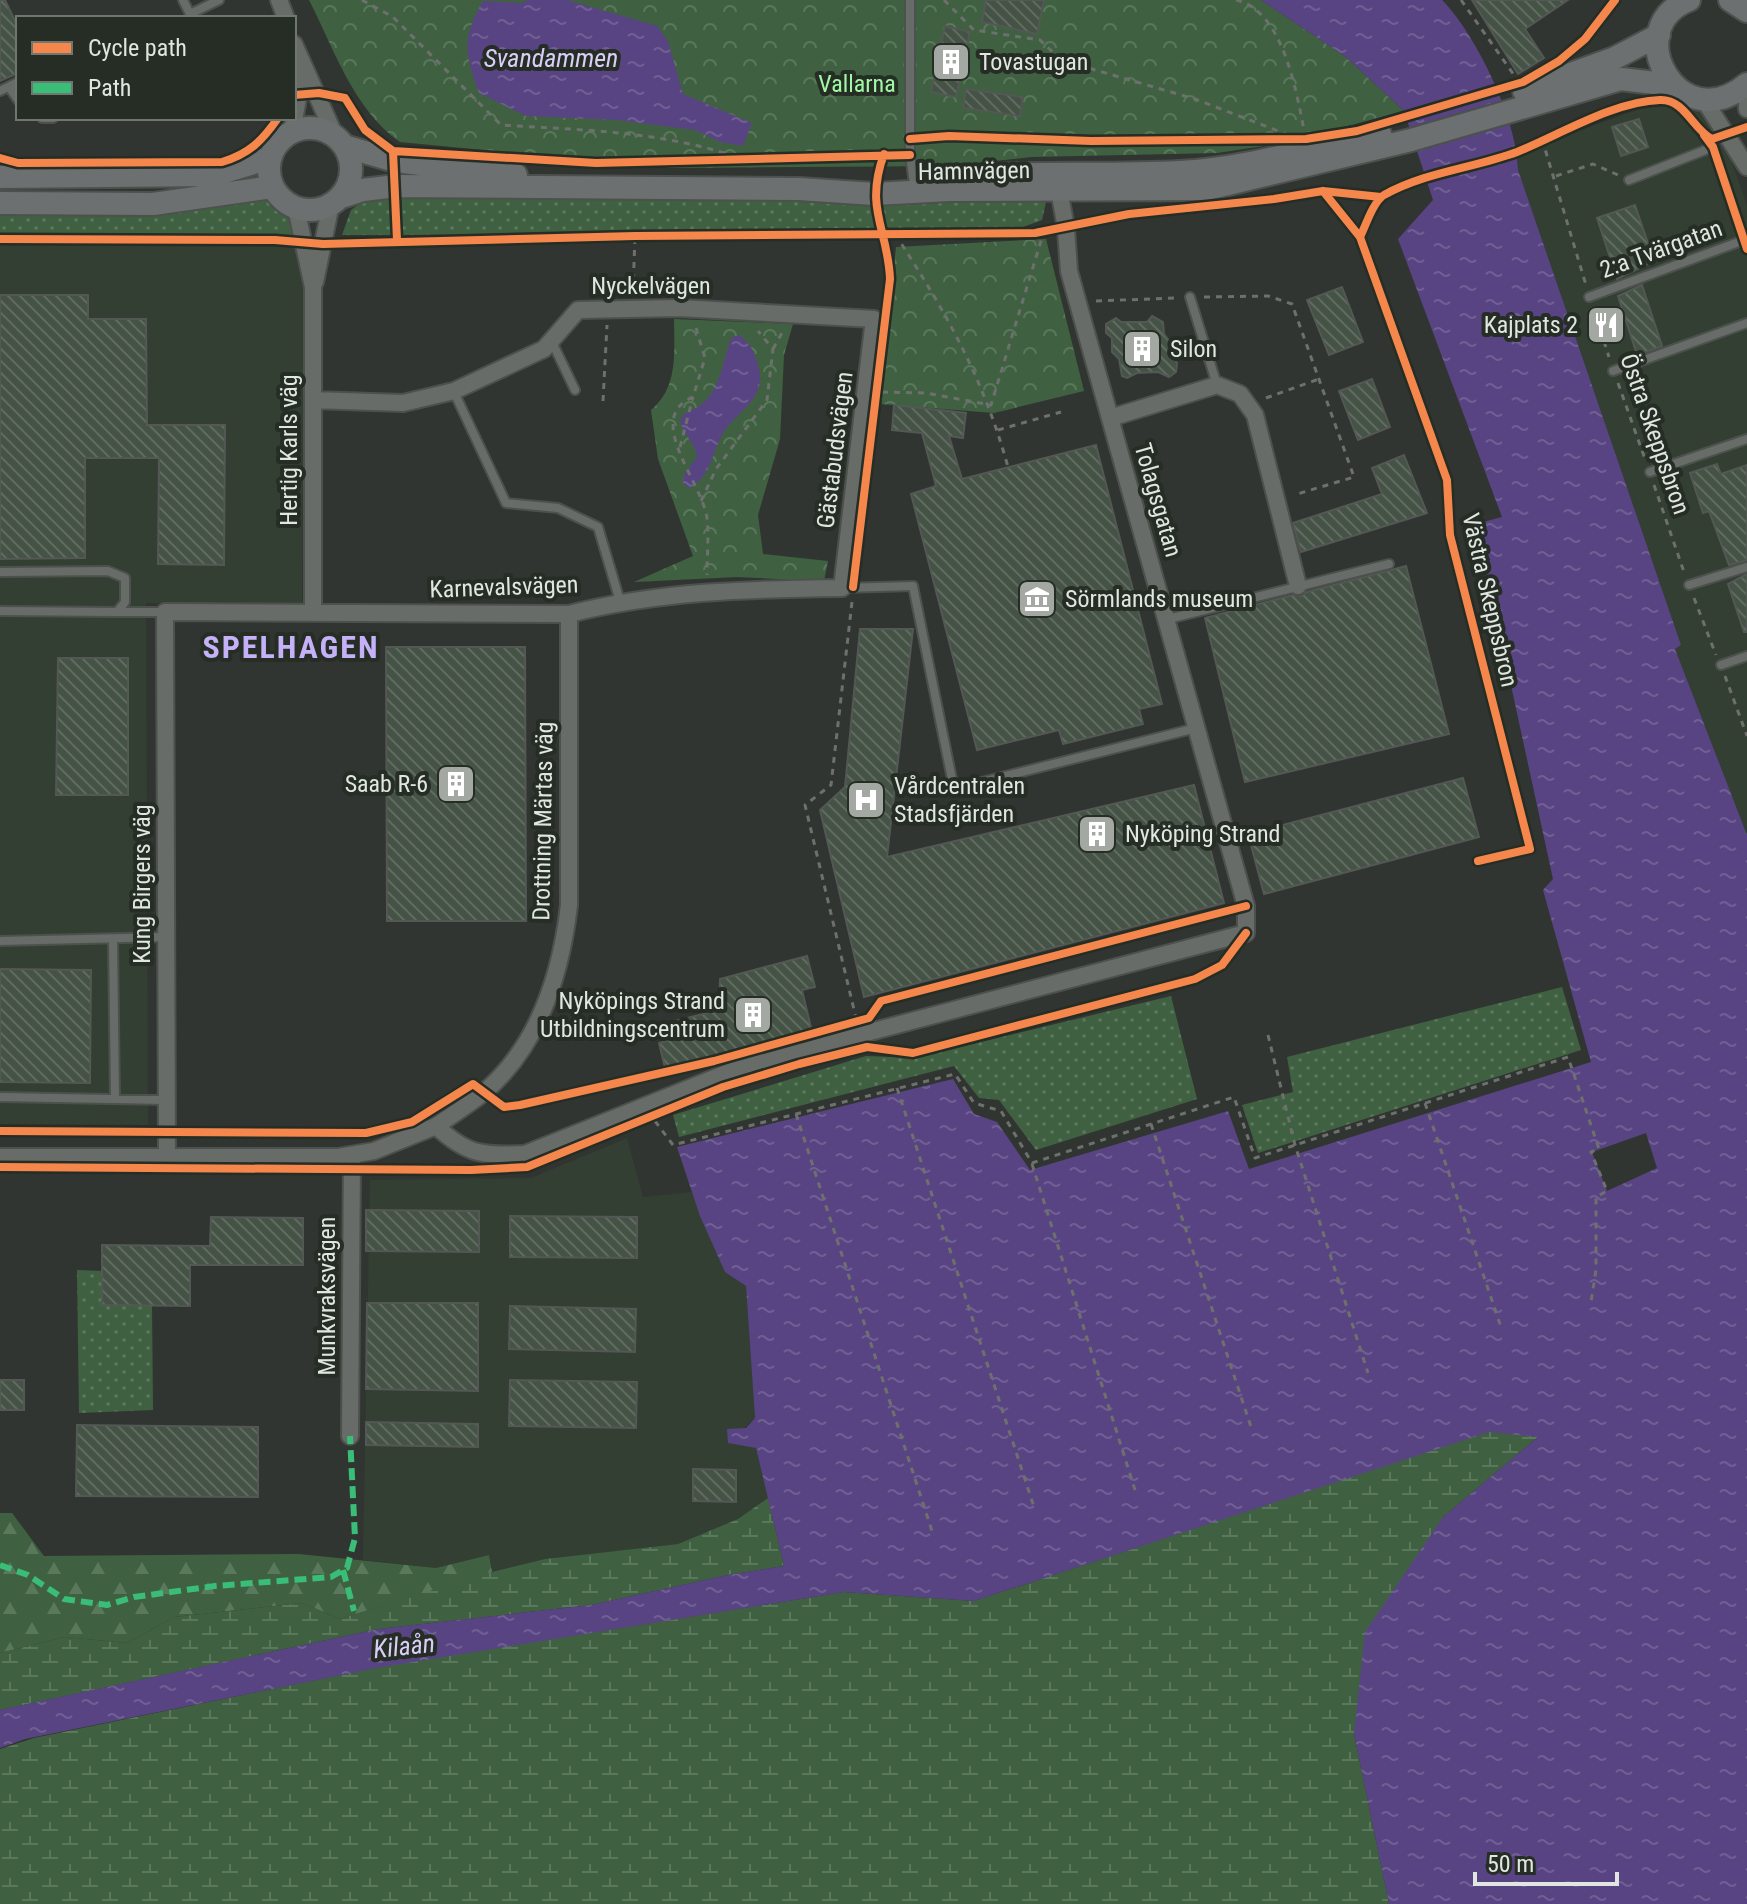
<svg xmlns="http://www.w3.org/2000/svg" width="1747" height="1904" font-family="'Roboto Condensed',sans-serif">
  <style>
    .built { fill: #333f33 }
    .grass { fill: url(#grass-dots) }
    .forest { fill: url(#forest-firs) }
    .wetland { fill: url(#wetland-marsh) }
    .park { fill: url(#park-crowns) }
    .water { fill: url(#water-ripples); fill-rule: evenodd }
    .building { fill: url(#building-back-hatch); stroke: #535854; stroke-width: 2 }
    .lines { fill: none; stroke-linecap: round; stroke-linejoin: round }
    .service-casing { stroke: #4d514d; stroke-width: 12 }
    .minor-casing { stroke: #4d514d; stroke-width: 20 }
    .secondary-casing { stroke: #4d514d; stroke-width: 26 }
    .path { stroke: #6d706d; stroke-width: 3; stroke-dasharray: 6 6; stroke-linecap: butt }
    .service { stroke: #686c68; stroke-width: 8 }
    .minor { stroke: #686c68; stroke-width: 16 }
    .secondary { stroke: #6d7070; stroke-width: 22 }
    .quiet { stroke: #3abd76; stroke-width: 6; stroke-dasharray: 12 6; stroke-linecap: butt }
    .cycleway-casing { stroke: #252d25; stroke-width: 13 }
    .cycleway { stroke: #f5874c; stroke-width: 8 }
    .labels { text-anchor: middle; stroke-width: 8; stroke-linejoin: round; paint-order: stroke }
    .poi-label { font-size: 24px; fill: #e0e6e0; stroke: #252d25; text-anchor: start }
    .park-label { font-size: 24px; fill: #a1f9a6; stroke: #252d25 }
    .street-label { font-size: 24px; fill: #e0e6e0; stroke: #252d25 }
    .water-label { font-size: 26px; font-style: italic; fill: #d8cef6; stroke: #252d25 }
    .district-label { font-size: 32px; font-weight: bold; letter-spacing: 2px; fill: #c5b1f7; stroke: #252d25 }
  </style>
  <defs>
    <pattern id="grass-dots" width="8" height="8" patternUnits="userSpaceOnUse" patternTransform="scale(2)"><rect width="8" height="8" fill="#3f6141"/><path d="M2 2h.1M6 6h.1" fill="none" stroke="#5a785c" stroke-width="1.8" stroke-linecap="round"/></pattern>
    <pattern id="forest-firs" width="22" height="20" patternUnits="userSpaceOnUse" patternTransform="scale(2)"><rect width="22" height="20" fill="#3f6141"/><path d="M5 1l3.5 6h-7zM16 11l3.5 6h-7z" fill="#5a785c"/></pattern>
    <pattern id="wetland-marsh" width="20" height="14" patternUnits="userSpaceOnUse" patternTransform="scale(2)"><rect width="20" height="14" fill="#3f6141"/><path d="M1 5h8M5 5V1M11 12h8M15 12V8" fill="none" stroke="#5a785c"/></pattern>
    <pattern id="park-crowns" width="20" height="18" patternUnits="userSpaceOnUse" patternTransform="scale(2)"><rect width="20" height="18" fill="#3f6141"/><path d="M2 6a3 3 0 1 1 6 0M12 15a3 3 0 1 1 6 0" fill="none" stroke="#5a785c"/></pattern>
    <pattern id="water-ripples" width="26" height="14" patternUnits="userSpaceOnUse" patternTransform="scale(2)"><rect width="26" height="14" fill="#584482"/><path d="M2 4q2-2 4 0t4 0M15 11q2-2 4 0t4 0" fill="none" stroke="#705f93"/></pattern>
    <pattern id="building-back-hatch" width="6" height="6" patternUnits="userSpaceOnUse" patternTransform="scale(2)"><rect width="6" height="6" fill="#455246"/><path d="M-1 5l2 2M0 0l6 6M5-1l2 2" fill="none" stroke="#606b60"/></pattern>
  </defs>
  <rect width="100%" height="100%" fill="#313531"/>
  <!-- built -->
  <path class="built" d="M1662 106 1693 107 1704 115 1723 138 1747 205V835L1675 649 1681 645 1518 170V152L1640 109Z
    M307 240 314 277 303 385 302 603H146L148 1125 0 1124V242Z
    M627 1138 643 1197 692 1192 725 1272 746 1286 755 1418 728 1443 756 1448 768 1498 738 1519 678 1544 545 1559 492 1572 489 1555 436 1568 363 1560 370 1180 531 1178Z"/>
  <!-- grass -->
  <path class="grass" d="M1035 196 1046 202 1042 220 1023 227 945 234 342 235 351 210 369 197Z
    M258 199C283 200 293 216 304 236H0V216L151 214Z
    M1562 987 1581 1050 1258 1153 1242 1105 1293 1092 1287 1057Z
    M1171 996 1197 1099 1036 1150 999 1100 979 1098 954 1066 679 1137 673 1115 866 1056 915 1058Z
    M77 1270 102 1271V1305L152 1306 153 1410 79 1413Z"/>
  <!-- forest -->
  <path class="forest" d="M0 1513H12L44 1556 299 1554 436 1568 489 1555 492 1572 340 1619 302 1603 174 1617 127 1643 65 1637 0 1653Z"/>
  <!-- wetland -->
  <path class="wetland" d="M1489 1431 1539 1436 1443 1517 1354 1734 1389 1904H0V1749L34 1738 384 1666 844 1592 974 1601Z
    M768 1498 784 1566 728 1575 591 1605 378 1629 0 1710V1653L65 1637 127 1643 174 1617 302 1603 340 1619 476 1576 545 1559 678 1544 738 1519Z"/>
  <!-- park -->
  <path class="park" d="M309 0H1261L1346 57 1404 111 1284 143 1217 153 1031 157 948 166 675 168 400 142C354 110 334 49 309 0Z
    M1046 239 1084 391 994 413 880 404 896 247Z
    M674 319 793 324 784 355 780 439 758 515 763 554 828 561 824 581 737 577 634 582 693 556 658 459 651 410C679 387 674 351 674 319Z"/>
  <!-- water -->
  <path class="water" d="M527 0H567L657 26 668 41 683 94 752 123 743 146 720 142 695 130 616 120 526 116 479 93C465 53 461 39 483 1L523 3Z
    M1261 0H1442C1476 34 1518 122 1518 170L1681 645 1675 649 1747 835V1904H1389L1354 1734 1365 1632 1443 1517 1538 1437 1489 1432 974 1601 844 1592 376 1668 25 1739 0 1748V1710L4 1709 378 1629 591 1605 728 1575 784 1566 756 1448 728 1443 727 1429 746 1428 755 1418 746 1286 725 1272 700 1216 677 1147 953 1079 974 1114 997 1122 1030 1170 1228 1111 1249 1169 1591 1062 1543 890 1553 879 1476 524 1502 517 1398 239 1433 200 1404 111 1346 57ZM1646 1133 1657 1168 1607 1191 1592 1152Z
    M739 335C751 343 754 352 758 365 769 401 734 411 721 437 712 455 709 479 689 488L683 483 684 474 697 457C695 442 683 435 680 420L685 413C719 403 721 367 731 338Z"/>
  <!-- building -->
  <path class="building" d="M0 0H5L18 27V73L0 81Z
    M986 0H1044L1037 34 982 22Z
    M1472 0H1568L1525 29 1544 58 1518 74Z
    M945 26 970 32 956 97 931 92Z
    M966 89 1023 97 1020 116 963 108Z
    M1639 119 1648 147 1621 156 1612 127Z
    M1635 205 1654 261 1617 279 1597 218Z
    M1642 285 1662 346 1637 355 1618 296Z
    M1342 287 1363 342 1329 355 1307 300Z
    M0 295H88V319H146L147 425H225L224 565 158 564 159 458H85V558L0 559Z
    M1152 316 1163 322 1164 334 1172 345 1177 364 1176 372 1169 377 1158 372 1137 373 1127 378 1122 376 1119 359 1112 352V338L1106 333V324L1116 318 1121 322H1147Z
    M1372 379 1390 427 1358 440 1339 391Z
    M894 405 966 413 963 438 949 436 962 479 1096 445 1162 704 1139 709 1143 724 1063 744 1059 730 977 750 911 494 936 486 922 433 892 430Z
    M1404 455 1427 513 1301 552 1293 523 1382 494 1372 468Z
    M1717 464 1721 474 1747 465V560L1729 565 1709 511 1703 513 1690 473Z
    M1406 566 1449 734 1245 782 1205 618 1293 595 1301 596 1307 592Z
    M1747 574V632H1744L1728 584Z
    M860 629H913L887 857 1194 785 1224 903 864 997 820 810 845 787Z
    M386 647H525L526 921H387Z
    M58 658H128V795H56Z
    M1463 778 1479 837 1264 894 1248 834Z
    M807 956 815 987 802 990 812 1032 666 1072 659 1043 674 1039 675 1021 719 1010 720 979Z
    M0 969 91 970 90 1083 0 1082Z
    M366 1210 479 1211V1252L366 1251Z
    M510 1216 637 1217V1258L510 1257Z
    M211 1217 303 1218V1265H190V1306L102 1305V1245L210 1246Z
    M367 1303H478V1391L366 1389Z
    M510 1306 636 1309 635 1352 509 1349Z
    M0 1380H24V1410H0Z
    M510 1380 637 1382 636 1428 509 1426Z
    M366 1422 478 1424V1447L366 1445Z
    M77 1425 258 1427V1497L76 1496Z
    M693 1469 736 1470V1502L693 1501Z"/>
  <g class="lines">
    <!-- service casing -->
    <g class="service-casing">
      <path id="service" d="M183 0 190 14 219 0
        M910 0V155L915 191
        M9 87 18 100
        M0 91 18 82
        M42 118H53
        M1629 180 1713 147
        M1190 297 1217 385
        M1589 297 1747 239
        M552 342 575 390
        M1613 371 1747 323
        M454 392 506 503 558 508 598 527 620 601
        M1650 472 1747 439
        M0 572 108 571 125 578V602L117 612 0 611
        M1689 585 1747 567
        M842 588 913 586 954 789 1196 728
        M117 612H165
        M1168 619 1389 564
        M1721 665 1747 656
        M1478 861 1530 849
        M113 939 115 1099
        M0 941 166 937
        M0 1097 167 1100"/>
    </g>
    <!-- minor casing -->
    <g class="minor-casing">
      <path id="minor" d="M279 0 286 18
        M294 44 335 136
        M1747 86V109
        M1704 100 1747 167
        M292 131 299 93 296 56
        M296 208 313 287V613
        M315 282 331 204
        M1110 418 1217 385 1240 394 1255 415 1298 586
        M436 1126C452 1115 468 1105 482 1094 539 1047 561 974 569 905V614
        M167 1156 165 612 569 614C660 591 749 589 842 588L874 319 679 308 578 310 544 349 454 391 403 403 313 400
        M0 1157H338L374 1151 436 1126C467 1155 483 1156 525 1154L752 1063 1246 933V906L1069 271 1066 228 1057 179
        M350 1436 352 1155"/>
    </g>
    <!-- secondary casing -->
    <g class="secondary-casing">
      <path id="secondary" d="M1689 0C1618 28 1679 141 1747 84
        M1730 0 1747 11
        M1524 91 1615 58 1659 35
        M269 169a41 41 0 1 1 82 0a41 41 0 1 1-82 0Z
        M344 146 395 161 516 175
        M0 177 214 175 270 158
        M958 177C1032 171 1106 176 1180 172 1247 169 1314 147 1380 134
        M341 197 363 190 396 186 799 189 874 194 949 190 1207 189 1411 140 1621 79 1672 85
        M0 203 153 204 272 187"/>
    </g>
    <!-- path -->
    <path class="path" d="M362 0 393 17 501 125C581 130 660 131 737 157
      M944 0 974 30 1040 40 1061 60 1195 99 1286 134
      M1236 0C1283 11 1296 90 1304 130
      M1461 0 1514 75
      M1542 139 1586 285
      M1556 176 1593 164 1618 175
      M895 234C946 312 983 377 1008 467
      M633 292 635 236
      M1204 297 1268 296 1292 304 1354 477 1294 495
      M1096 301 1176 298
      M1593 307 1609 357
      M696 328 705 358 693 397C643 418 702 482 707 518 709 536 707 556 707 575
      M773 349 783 331
      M1618 383 1645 459
      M882 392 926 393 991 405 1044 231
      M1266 398 1319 379
      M603 401 607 325
      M998 430 1061 412
      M680 447 693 397
      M1654 485 1684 572
      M701 501 716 469 767 400 773 349 758 331
      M1694 598 1716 655
      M852 602 831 785 805 805 856 1018
      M1725 676 1747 736
      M872 1013 881 1001 1227 911
      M1268 1035 1295 1145 1368 1373
      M897 1088 1035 1510
      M499 1103 504 1107 520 1105 697 1065
      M1425 1103 1502 1330
      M796 1114 932 1531
      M655 1121 673 1145 955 1074 974 1103 1001 1111 1032 1163 1234 1097 1255 1158 1568 1057 1599 1149 1591 1152 1607 1191 1596 1197V1270L1591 1302
      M1151 1124 1252 1430
      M0 1131 150 1132
      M186 1132 366 1133
      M1032 1164 1136 1493"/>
    <!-- service -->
    <use href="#service" class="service"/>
    <!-- minor -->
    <use href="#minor" class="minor"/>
    <!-- secondary -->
    <use href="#secondary" class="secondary"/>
    <!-- quiet -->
    <path class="quiet" d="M0 1565 28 1575 64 1599 107 1605 134 1597 215 1586 331 1577 347 1568 355 1538 350 1436
      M343 1570 354 1611"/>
    <!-- cycleway casing -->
    <g class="cycleway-casing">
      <path id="cycleway" d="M294 95 319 93 345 98 365 130 393 151 397 240
        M1704 135 1713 147 1747 249
        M910 139 949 136 1091 141 1306 139 1357 131 1523 82 1559 61 1585 39 1615 0
        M393 151 596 163 910 155
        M0 158 18 163 222 162C249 154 262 141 278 118
        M1323 191 1360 237 1447 480 1450 535 1530 849 1478 861
        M1360 237C1366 225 1373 202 1384 195 1425 172 1474 168 1517 152 1559 135 1615 101 1660 100 1685 99 1693 130 1712 139L1747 127
        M0 239 275 240 323 244 635 236 1035 233 1129 214 1274 199 1323 191 1381 197
        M853 587 890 279C888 229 864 209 884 154
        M0 1131 366 1133 412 1122 473 1084 504 1107 520 1105 714 1061 869 1018 881 1001 1246 906
        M0 1167 471 1170 527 1167 723 1087 799 1064 867 1047 913 1053 1195 979 1222 965 1246 933"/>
    </g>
    <!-- cycleway -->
    <use href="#cycleway" class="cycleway"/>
  </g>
  <!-- icons -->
  <defs>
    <g id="building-square" transform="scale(2)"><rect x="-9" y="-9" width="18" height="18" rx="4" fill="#a3a8a3" stroke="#252d25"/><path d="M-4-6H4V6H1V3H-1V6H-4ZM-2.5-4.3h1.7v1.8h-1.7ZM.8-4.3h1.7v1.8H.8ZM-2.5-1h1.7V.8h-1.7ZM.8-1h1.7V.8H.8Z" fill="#fff"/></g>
    <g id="restaurant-square" transform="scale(2)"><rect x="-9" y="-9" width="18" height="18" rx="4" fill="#a3a8a3" stroke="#252d25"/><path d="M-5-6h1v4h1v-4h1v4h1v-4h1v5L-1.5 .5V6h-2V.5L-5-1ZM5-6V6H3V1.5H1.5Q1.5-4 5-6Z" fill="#fff"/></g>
    <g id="museum-square" transform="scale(2)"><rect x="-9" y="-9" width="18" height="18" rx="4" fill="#a3a8a3" stroke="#252d25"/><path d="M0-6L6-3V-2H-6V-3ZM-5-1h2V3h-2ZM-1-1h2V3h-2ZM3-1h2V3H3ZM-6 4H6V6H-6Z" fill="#fff"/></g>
    <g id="hospital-square" transform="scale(2)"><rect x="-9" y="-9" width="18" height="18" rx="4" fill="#a3a8a3" stroke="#252d25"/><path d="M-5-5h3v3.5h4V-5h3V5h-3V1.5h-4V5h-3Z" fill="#fff"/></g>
  </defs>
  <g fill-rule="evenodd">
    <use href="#building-square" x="951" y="62"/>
    <use href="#restaurant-square" x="1606" y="325"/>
    <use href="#building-square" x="1142" y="349"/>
    <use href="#museum-square" x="1037" y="599"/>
    <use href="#building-square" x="456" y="784"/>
    <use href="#hospital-square" x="866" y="800"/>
    <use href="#building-square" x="1097" y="834"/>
    <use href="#building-square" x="753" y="1015"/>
  </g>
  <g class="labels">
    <!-- poi labels -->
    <g class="poi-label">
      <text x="979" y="70">Tovastugan</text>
      <text x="1578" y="333" text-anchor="end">Kajplats 2</text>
      <text x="1170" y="357">Silon</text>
      <text x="1065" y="607">Sörmlands museum</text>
      <text x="428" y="792" text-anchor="end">Saab R-6</text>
      <text x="894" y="794">Vårdcentralen<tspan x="894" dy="28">Stadsfjärden</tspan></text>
      <text x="1125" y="842">Nyköping Strand</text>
      <text x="725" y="1009" text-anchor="end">Nyköpings Strand<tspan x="725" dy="28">Utbildningscentrum</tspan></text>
    </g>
    <!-- park labels -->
    <g class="park-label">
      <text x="857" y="92">Vallarna</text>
    </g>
    <!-- street labels -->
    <g class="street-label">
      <text transform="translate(974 171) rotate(-1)" y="8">Hamnvägen</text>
      <text transform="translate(1661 249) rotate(-20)" y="8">2:a Tvärgatan</text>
      <text x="651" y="294">Nyckelvägen</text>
      <text transform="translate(1655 434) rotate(71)" y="8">Östra Skeppsbron</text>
      <text transform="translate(289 450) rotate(-90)" y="8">Hertig Karls väg</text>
      <text transform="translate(835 450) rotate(-83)" y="8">Gästabudsvägen</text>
      <text transform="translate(1158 500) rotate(74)" y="8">Tolagsgatan</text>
      <text transform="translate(504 587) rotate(-2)" y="8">Karnevalsvägen</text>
      <text transform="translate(1490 600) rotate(77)" y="8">Västra Skeppsbron</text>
      <text transform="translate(543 821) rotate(-89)" y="8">Drottning Märtas väg</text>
      <text transform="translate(142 884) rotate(-90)" y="8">Kung Birgers väg</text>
      <text transform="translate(327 1296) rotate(-90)" y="8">Munkvraksvägen</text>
    </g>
    <!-- water labels -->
    <g class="water-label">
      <text x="551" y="67">Svandammen</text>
      <text transform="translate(404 1646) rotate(-6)" y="9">Kilaån</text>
    </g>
    <!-- district labels -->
    <g class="district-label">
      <text x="291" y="658">SPELHAGEN</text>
    </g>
  </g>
  <!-- legend -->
  <rect x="16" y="16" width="280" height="104" fill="#252d25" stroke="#707770" stroke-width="2"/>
  <rect x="32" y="42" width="40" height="12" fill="#f5874c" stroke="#707770" stroke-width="2"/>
  <text x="88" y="56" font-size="24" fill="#e0e6e0">Cycle path</text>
  <rect x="32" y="82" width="40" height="12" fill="#3abd76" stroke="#707770" stroke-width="2"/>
  <text x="88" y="96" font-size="24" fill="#e0e6e0">Path</text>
  <!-- scale -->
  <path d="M1475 1872v12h142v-12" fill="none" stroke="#e0e6e0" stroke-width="4"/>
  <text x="1487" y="1872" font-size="24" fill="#e0e6e0" stroke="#252d25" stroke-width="6" paint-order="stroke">50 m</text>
</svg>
